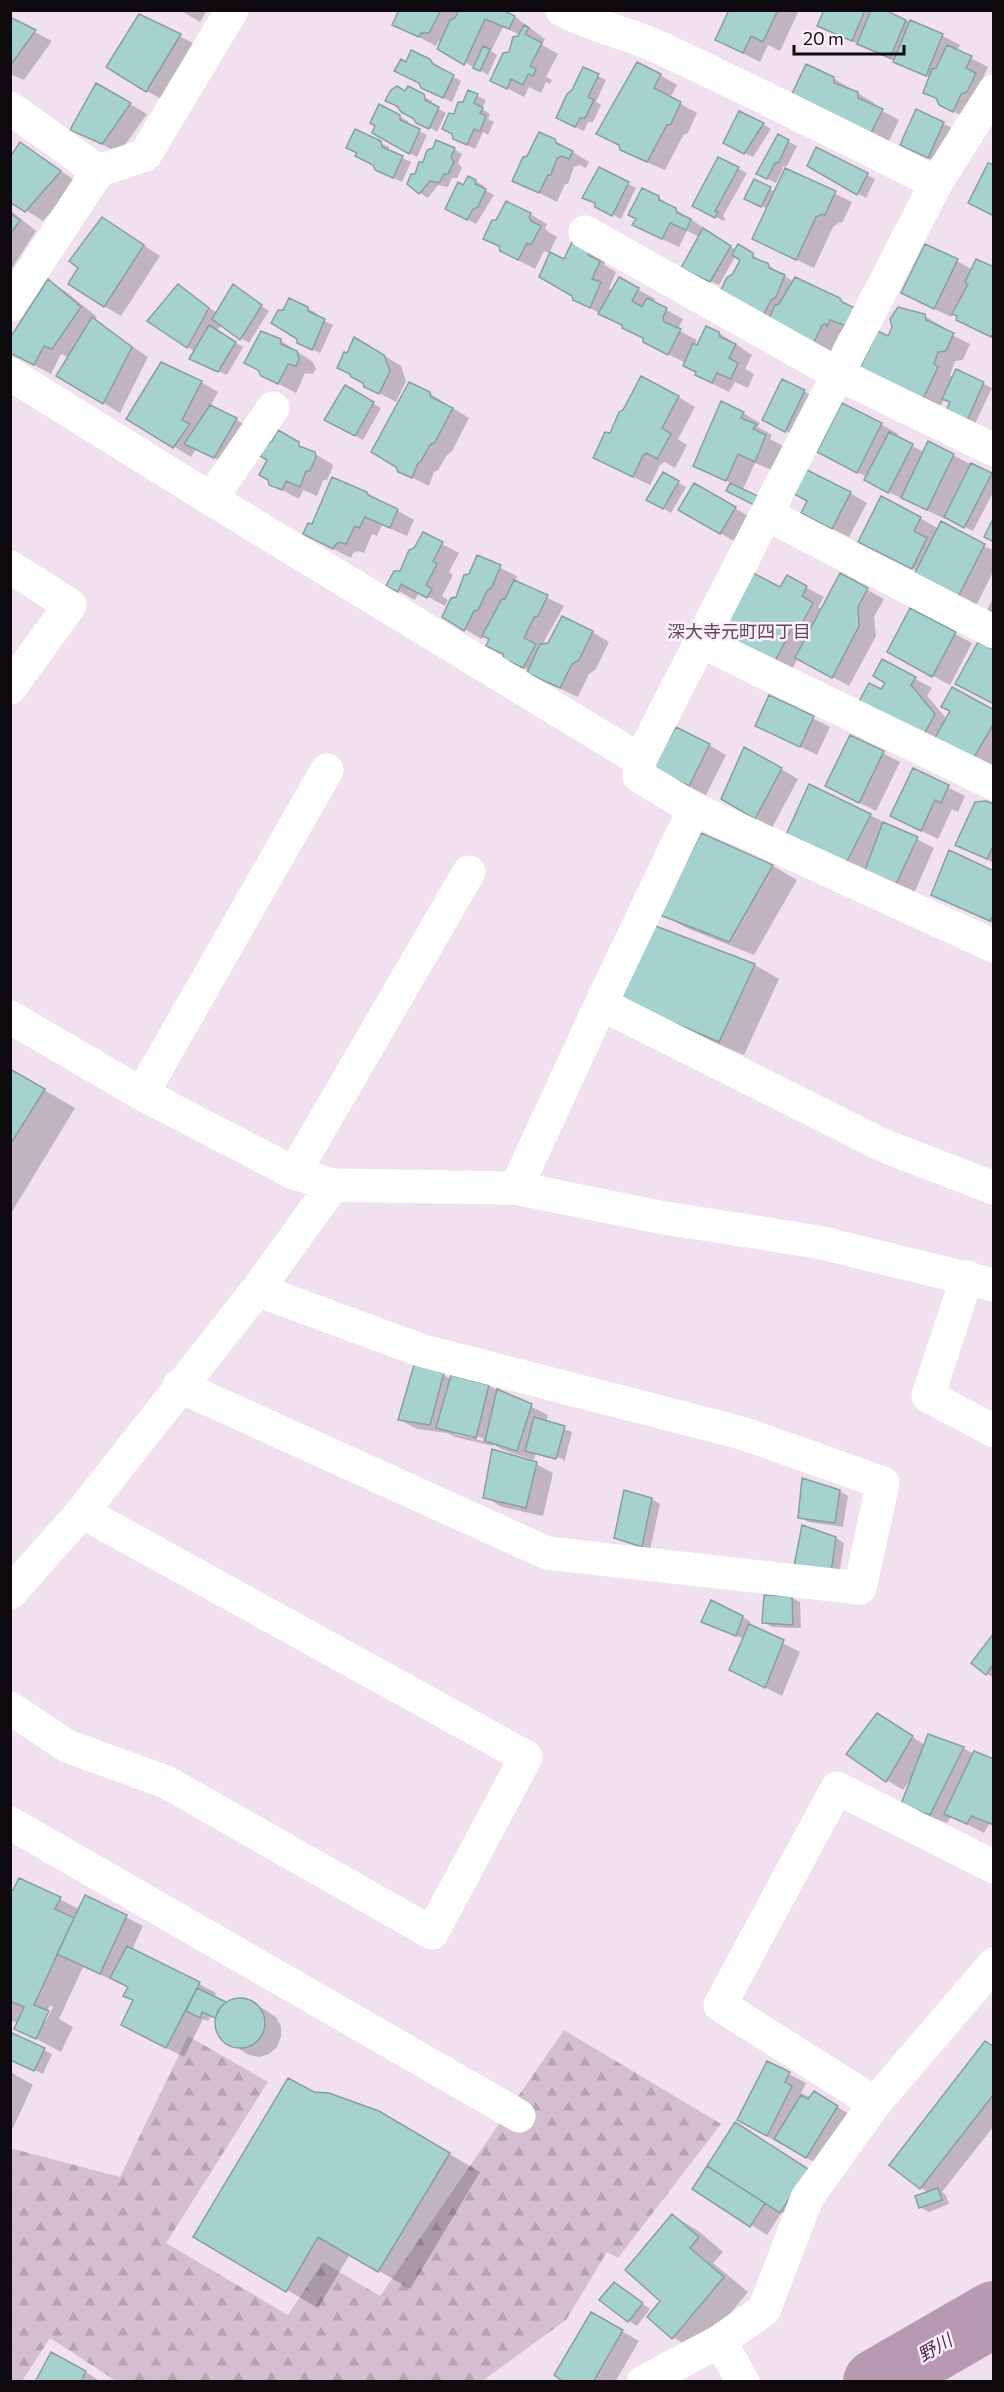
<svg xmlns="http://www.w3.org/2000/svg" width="1004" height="2392" font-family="Commissioner,'Noto Sans JP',sans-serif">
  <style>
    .forest { fill: url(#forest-firs) }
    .shadow { fill: #0003; fill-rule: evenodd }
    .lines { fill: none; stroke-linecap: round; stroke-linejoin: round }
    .river { stroke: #b79ab1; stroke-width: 66 }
    .building { fill: #a5d2cf; stroke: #899f9d; stroke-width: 1.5 }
    .minor { stroke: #fff; stroke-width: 33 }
    .labels { text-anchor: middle; stroke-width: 5; stroke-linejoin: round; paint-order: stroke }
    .neighbourhood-label { font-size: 18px; fill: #5a4d58; stroke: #ffeefc }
    .water-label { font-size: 18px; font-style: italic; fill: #512a4c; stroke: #ffeefc }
  </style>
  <defs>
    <pattern id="forest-firs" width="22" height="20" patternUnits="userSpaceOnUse" patternTransform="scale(1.5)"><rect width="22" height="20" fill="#d4bfd0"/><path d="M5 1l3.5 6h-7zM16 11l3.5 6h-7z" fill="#b5a3b1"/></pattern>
  </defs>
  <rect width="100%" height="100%" fill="#f1e1ee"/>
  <!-- forest -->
  <path class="forest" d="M564 2030 721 2124 618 2258 607 2252 566 2320 481 2382 116 2381 50 2338 22 2381H11L10 2148 120 2177 188 2036 268 2082 166 2243 288 2315 323 2262 380 2296Z"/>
  <!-- shadow -->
  <path class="shadow" d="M180 10H207L200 22Z
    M400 10H506L545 39 542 45 558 54 546 77 552 80 550 84 546 82 541 93 529 87 524 97 492 80 520 35 503 27 491 51 497 55 488 75 439 48 442 42 438 41 436 46 394 24Z
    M731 10H799L780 51 768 45 760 62 717 40Z
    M825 10H881L943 36 960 45 957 51 988 67 983 78 992 84 970 120 940 104 939 100 925 93 930 78 819 26Z
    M140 16 197 45 163 100 147 91Z
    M10 19 52 41 24 80 10 74Z
    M430 61 439 66 441 70 461 81 452 102 431 92 407 64Z
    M660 75 677 85 670 98 697 113 688 133 684 134 665 170 639 159 598 133 607 114Z
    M598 76 606 80 596 102 601 105 593 122H588L584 131 566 123Z
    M833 78 874 103 875 107 899 120 888 143 809 107Z
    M97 85 147 114 119 153 72 129Z
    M469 92 486 100 482 109 490 114 488 119 494 122 488 135 483 132 475 149 463 143 455 115Z
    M406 93 423 96 432 101 433 106 446 113 437 132 387 101Z
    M917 111 952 128 936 162 910 149Z
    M399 116 408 121V125L427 135 417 157 403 150Z
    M763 124 771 129 753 157 733 147Z
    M779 136 797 146 787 166 781 167 783 168 776 183 766 178Z
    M554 140 589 162 586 168 580 165 574 167 568 184H565L557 202 514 180Z
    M380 143 389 147V152L411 162 402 182 385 174Z
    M454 149 462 154 458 163 462 168 457 178H452L448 187 438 185 428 198 420 193 425 163Z
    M817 149 875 179 866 198 809 166Z
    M37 154 77 182 43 221 10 200Z
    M719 159 747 173 723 216 725 218 724 221 702 210Z
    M600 169 636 188 621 219 584 197Z
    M786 170 852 202 842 223 840 222 833 227 814 268 754 239 768 209 754 203 755 181 776 192Z
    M476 181 484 186 483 189 494 195 476 224 455 213 464 186Z
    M658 197 736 250 739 246 794 282 839 299 857 310 839 334 829 355 762 315 733 276 742 259 736 255 719 285 690 272 700 237 687 231 679 247 651 234Z
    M10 210 36 231 10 271Z
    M530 214 547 224 545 228 547 231 557 237 549 253 544 251 535 269 501 251V247L485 238Z
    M119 229 160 256 121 316 104 306Z
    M573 244 606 261 604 265 616 272 609 289 613 291 619 279 655 299 653 303 683 319 679 327 680 331 697 340 694 345 698 347 719 333 752 355 745 369 754 374 748 388 735 382 729 392 713 384 685 366 686 363 662 351 623 326 574 299 565 261Z
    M957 261 973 270 994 269V339L957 319 959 316 953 313 951 317 920 302Z
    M48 281 65 291 97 317 95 321 148 357 120 413 58 375 69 358 61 354 51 374 10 352Z
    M178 286 217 313 240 291 269 311 249 343 222 325 218 329V332L243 347 227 375 191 359 195 351 187 347Z
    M307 308 316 313V317L333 325 320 353 307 347Z
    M924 316 942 326V330L970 344 963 360 955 361 950 375 954 378 957 371 992 388 974 426 951 402 945 398 939 409 878 379 888 338Z
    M280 340 313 362 316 369 313 374 305 373 296 393 262 375Z
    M372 348 401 366 406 381 396 402 366 386 364 383 339 368Z
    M783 381 813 396 794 435 772 424Z
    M201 382 218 392 210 407 244 424 223 462 196 449 191 457 128 418Z
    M345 387 381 408 363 440 334 424Z
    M429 393 469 418 452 451 447 455 438 470 434 472 429 486 399 471Z
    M678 397 695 407 678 439 687 445 675 468 665 462 660 465 650 485 612 467 611 434Z
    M743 413 760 423 758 427 772 435 770 439 783 446 772 470 755 463 742 491H728L731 483 695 465Z
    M881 424 898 434 896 437 924 452 929 443 994 476V491L973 531 946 517 945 519 882 489 867 477 836 461Z
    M279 433 332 464 333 467 327 480H323L317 496 303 490 299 499 271 484 269 460Z
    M663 474 686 487 671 513 648 499Z
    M694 485 752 518 737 543 680 509Z
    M367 493 414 520 407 536 382 525 377 536 372 534 364 553 358 551 353 553 351 558 322 543 313 525Z
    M850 493 867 503 849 537 819 522 809 501Z
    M920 518 939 529 994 550V570L974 610 918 571 877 551Z
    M423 534 459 553 449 572 453 575 442 596 448 600 445 606 419 592 415 600 388 585 401 573Z
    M478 557 517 576 515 582 564 606 542 645 592 632 609 642 596 669 589 674 578 697 546 682 488 645 491 639 484 635 482 639 444 617 470 575Z
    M841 575 884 599 874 617 876 636 849 686 798 658 790 673 738 646 781 589 787 577 824 597 818 607 822 610Z
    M994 596V614L987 610Z
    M955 634 972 643 950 685 905 661Z
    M883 661 932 688 927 696 947 719 994 712V763L987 775 938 748 882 691 887 683Z
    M770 697 830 727 817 755 757 725Z
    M851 737 900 762 876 811 844 795Z
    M709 745 726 755 706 795 670 777Z
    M781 769 798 779 772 828 723 799Z
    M914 770 965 796 958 812 952 809 938 839 909 825Z
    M994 806V863L957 844Z
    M870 815 934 848 914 893 865 868 862 873 805 844Z
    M702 835 773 866 797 880 754 955 687 928 662 914Z
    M994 872V924L933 894Z
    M654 927 755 965 779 979 744 1055 643 1012Z
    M10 1070 75 1108 10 1215Z
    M415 1367 444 1375 451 1379 489 1386 548 1415 546 1422 572 1432 564 1463 563 1459 536 1452 534 1460 503 1450 493 1444V1446L455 1437 447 1433 417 1429 400 1420ZM454 1431 483 1438V1441L454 1434Z
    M536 1464 553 1473 543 1516 502 1507 485 1497Z
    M839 1491 848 1496 843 1527 808 1522 800 1517Z
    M652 1499 660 1504 650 1550 616 1538Z
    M836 1538 844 1543 839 1576 804 1570Z
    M792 1598 800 1602 801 1628 772 1627 763 1622Z
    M743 1617 751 1622 749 1626 800 1652 782 1696 731 1670 744 1639 703 1622Z
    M994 1635V1678L987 1674Z
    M894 1725 925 1745 963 1748 974 1754 994 1761V1826L989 1824 984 1833 951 1816 947 1823 919 1813 912 1778H911L903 1790 887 1780Z
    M10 1890 60 1899 80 1910 86 1897 143 1926 132 1950 199 1984 216 1993 214 1998 225 2004 239 1999 249 2001 267 2011 276 2017 281 2026V2037L277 2047 269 2054 259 2057 249 2055 222 2038 217 2029 216 2018 211 2016 208 2021 203 2019 184 2057 139 2034 134 2000 130 1988 83 1967 59 2019 73 2027 61 2052 16 2028 18 2023 10 2020ZM50 2005 53 2007 46 2021H43Z
    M11 2034 52 2054 43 2074 10 2059Z
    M994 2047V2126L942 2192 946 2195 949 2204 929 2212 920 2207 929 2193 921 2188Z
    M10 2072 33 2085 10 2134Z
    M789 2074 806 2083 801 2093 811 2098 831 2103 854 2117 823 2167 755 2130Z
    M313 2094 378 2112 480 2172 410 2289 350 2254 318 2308 196 2237Z
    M824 2179 798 2221 782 2212 767 2235 694 2189Z
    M673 2216 697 2230 723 2252 713 2263 748 2292 698 2352 673 2337 662 2301Z
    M614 2283 650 2309 637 2326 629 2321Z
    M592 2314 639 2341 615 2382H567Z
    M51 2354 86 2372 101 2382H36Z"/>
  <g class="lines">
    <!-- river -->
    <path class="river" d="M876 2382 994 2314"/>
  </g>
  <!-- building -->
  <path class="building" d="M399 10H441L429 33H421L419 37 392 25Z
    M459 10H502L515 16 509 29 485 19 464 65 437 49 450 20 455 18Z
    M729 10H778L763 42 751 36 743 53 715 40Z
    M824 10H865L852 41 817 26Z
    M871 10H885L906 20 890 58 857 44Z
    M139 14 181 34 146 92 106 67Z
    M10 17 36 30 10 66Z
    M910 20 943 34 926 76 893 62Z
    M524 25 529 28 525 34 542 43 530 66 536 69 533 76 528 74 523 85 511 79 507 89 490 81 503 53 509 52 513 37 518 36Z
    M947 45 972 56 966 68 976 73 967 92 961 94 953 112 939 105 936 98 923 93 932 69 936 68Z
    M483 46 490 49 480 71 473 68Z
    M411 50 430 59 433 64 454 75 443 98 421 88 419 83 394 71 401 59 406 62Z
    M637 62 661 74 654 88 681 102 671 124 667 125 647 162 620 150 619 145 596 134Z
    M806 64 834 77V83L858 92V98L883 109 870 135 790 98Z
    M583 67 599 74 588 97 594 100 585 118H580L575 127 556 118 567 94 572 90Z
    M96 83 131 103 102 144 70 130Z
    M397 86 405 91 408 86 424 94 425 100 439 107 429 129 416 123 414 119 401 112 397 106 385 101 391 90Z
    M468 90 478 94 474 103 483 108 480 113 486 116 480 131 474 129 467 145 453 139 452 134 442 129 449 113 454 114 458 102H463Z
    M379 104 400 115V120L420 129 409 154 372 133 375 126 370 123Z
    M916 109 944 122 928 158 900 145Z
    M739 111 764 123 744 154 723 143Z
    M355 129 381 141 382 147 403 156 393 178 375 170 373 165 355 156 357 153 346 148Z
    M539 132 555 139 556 143 573 151 569 159 562 156 557 158 551 175H548L539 193 512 181 523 157 527 156Z
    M778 134 789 140 779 162 775 163 767 179 756 174Z
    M436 140 455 148 451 157 454 162 448 174H444L439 183 430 181 419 194 407 184 411 174H415L419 162H423L427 150 433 148Z
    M20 142 61 171 25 212 10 202V157Z
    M816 147 868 173 857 195 807 166Z
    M718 157 739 167 715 211 718 212 715 218 692 206Z
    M988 163 994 165V216L968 203Z
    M599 167 629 182 612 216 595 207V203L582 198Z
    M785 168 836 191 825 215 822 214 816 217 796 260 752 239Z
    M468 176 476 180 475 184 486 189 478 207 473 209 467 220 445 209 458 182 463 185Z
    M754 179 771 187 761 207 744 199Z
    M642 188 659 196V200L676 208 677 213 691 219 686 230 670 223 662 239 632 225 636 219 628 215Z
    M506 201 531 213 529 217 531 221 541 226 531 245 527 243 518 260 500 251 499 246 483 239 492 220H496Z
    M10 213 20 220 10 235Z
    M102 217 144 245 104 307 68 284 78 268 69 261Z
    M703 228 731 246 710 282 681 268Z
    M572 242 590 250 588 255 600 261 592 279 601 282 590 308 573 300 572 296 539 277 550 252 564 259Z
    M738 244 753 253V258L768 263 769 268 785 275 776 297 771 300 763 316 720 292 727 277 732 275 740 260 732 255Z
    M925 244 958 259 934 309 901 293Z
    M976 259 994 267V332L991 337 956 320 957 316 952 314 968 284 965 282Z
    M619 277 639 288 632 301 642 307 647 298 667 308 663 317 664 322 681 329 668 355 643 342V338L622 328V325L598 314Z
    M795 277 840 298 842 302 857 309 846 326 830 320 827 327 826 324 822 325 812 347 768 321 775 305 779 304Z
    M48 279 81 307 52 349 44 346 34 365 10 353V338Z
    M178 284 209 308 187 348 147 321Z
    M233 284 262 305 240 340 212 319Z
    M289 298 308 307V311L325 319 312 350 297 343V339L271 323 278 310H283Z
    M898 307 925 314 926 320 954 333 946 351 938 352 934 364 938 367 922 401 859 370 878 331 888 336 892 327 890 319Z
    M92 317 132 347 103 404 56 376Z
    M209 325 236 342 218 372 189 359Z
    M706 326 719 332 720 337 736 344 729 358 738 363 731 379 717 373 712 383 695 375 696 372 683 366 693 343 697 345Z
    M261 331 281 339V344L297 351 299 359 296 366 288 364 278 384 261 376 258 370 244 363Z
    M354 337 384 355 390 371 379 394 364 387 363 383 351 377 350 374 337 368 344 352 347 353Z
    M161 362 202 381 182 420 190 424 173 448 126 419Z
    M956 369 984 382 966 423 945 413 950 402 942 399Z
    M641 376 679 396 662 428 671 434 657 459 647 453 643 455 633 477 593 458 605 432 610 433 619 412 623 410Z
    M782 379 805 390 785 432 762 420Z
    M409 382 430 392 431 397 453 408 435 442 430 445 421 461 418 463 412 478 398 472 396 467 371 452Z
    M345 385 374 402 355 436 324 420Z
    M721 401 744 412 741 418 756 424 753 429 766 435 755 462 738 454 726 481 693 466Z
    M842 403 882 423 857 473 817 452Z
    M210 405 237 418 214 458 184 444Z
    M278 430 299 442V446L315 452 316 457 310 471H306L300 487 286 481 282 490 269 485 268 480 259 475 267 460 260 456 266 446 272 441Z
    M889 432 913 444 888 493 864 480Z
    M928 441 954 454 927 510 901 498Z
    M971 463 992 473 964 528 944 517Z
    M801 467 851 492 832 529 801 513 807 501 789 491Z
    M663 472 679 481 663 509 646 500Z
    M332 477 367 492 368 495 398 509 390 528 365 517 359 528 355 526 346 544 340 542 336 544 333 549 303 534 308 523 312 524Z
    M694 483 736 507 720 534 678 510Z
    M730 483 758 496 754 505 726 491Z
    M881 496 921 517 914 531 927 538 912 569 858 542Z
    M994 517V542L984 537Z
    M941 521 985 544 956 601 912 579Z
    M423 532 443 542 433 561 437 564 426 585 432 589 427 598 401 584 398 592 386 586 394 571H400L409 550 414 548Z
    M477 555 501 565 492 587 487 591 478 610 474 611 464 631 442 617 451 598 456 597 464 575 469 574Z
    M753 573 780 587 787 575 807 586 802 596 813 603 800 627 794 624 773 665 719 637Z
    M840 573 868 588 858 607 859 626 832 678 795 658Z
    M514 580 548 595 538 616 534 617 524 638 536 644 523 668 504 659 503 654 486 646 489 639 482 636 502 599H505Z
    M910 608 956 632 932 677 887 652Z
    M562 616 593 631 579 660 572 664 560 688 527 673 540 644 548 643Z
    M978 642 994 650V704L955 684Z
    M882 659 916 677 911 685 935 714 920 742 856 707 869 683 881 689 885 683 873 676Z
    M952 687 994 710V723L969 766 931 745 950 711 941 707Z
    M769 695 814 716 800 747 755 726Z
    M676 727 710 744 689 786 651 768Z
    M850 735 884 751 859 803 825 786Z
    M744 747 782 768 755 819 721 799Z
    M913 768 949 785 941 803 935 800 921 831 890 816Z
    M809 784 871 814 845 865 786 835Z
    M986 801 994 804V844L987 859 955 845 975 802Z
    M883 822 918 837 896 884 865 870Z
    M701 833 773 865 729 942 660 915Z
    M949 850 994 871V913L990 921 931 895Z
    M653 925 755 964 719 1042 617 998Z
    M10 1069 45 1089 10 1145Z
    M414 1365 444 1373 430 1425 398 1420Z
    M451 1375 489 1385 476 1438 436 1428Z
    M497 1389 532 1404 517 1451 485 1441Z
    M534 1417 565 1426 556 1459 525 1451Z
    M492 1449 537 1462 526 1508 483 1498Z
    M802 1478 840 1490 835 1523 798 1518Z
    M624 1490 652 1498 642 1547 614 1538Z
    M802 1525 836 1537 831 1573 794 1566Z
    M764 1595 792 1596 793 1625 762 1623Z
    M711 1600 743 1616 736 1636 701 1622Z
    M749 1624 784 1640 765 1688 729 1670Z
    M994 1633V1663L986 1675 971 1663Z
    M877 1713 913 1736 886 1782 846 1754Z
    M928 1734 964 1747 930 1815 901 1804Z
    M974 1751 994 1759V1825L971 1816 967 1824 944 1814Z
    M19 1878 61 1897 55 1909 74 1918 34 2005 49 2011 36 2039 14 2029 24 2007 10 2001V1889L13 1890Z
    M85 1895 127 1915 100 1974 57 1954Z
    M127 1946 200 1982 166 2048 121 2025 133 2000 123 1996 128 1987 110 1978Z
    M197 1988 226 2002 220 2008 215 2018 202 2012 200 2018 186 2011Z
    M215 2023a25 25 0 1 1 50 0a25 25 0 1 1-50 0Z
    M10 2032 45 2048 34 2071 10 2060Z
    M985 2041 994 2047V2094L920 2189 889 2165Z
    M767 2061 790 2072 785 2082 792 2086 767 2136 737 2120Z
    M288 2078 314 2092 329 2093 379 2111 450 2153 378 2272 318 2237 286 2292 193 2237Z
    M814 2091 838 2106 806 2158 774 2139 801 2095 808 2099Z
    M735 2122 808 2169 780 2213 707 2166Z
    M707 2166 765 2203 750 2227 692 2189Z
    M938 2188 942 2200 919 2208 915 2196Z
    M672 2214 699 2237 690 2248 724 2277 672 2339 647 2317 660 2301 625 2270Z
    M614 2282 643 2303 628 2322 599 2300Z
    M591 2312 623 2330 593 2382H564L554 2375Z
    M51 2352 86 2371 81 2382H35Z"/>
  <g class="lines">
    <!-- minor -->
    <path class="minor" d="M562 10C592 26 625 32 656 46 750 90 843 136 936 183
      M994 91 936 183 640 760 639 776 694 809 994 946
      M10 108 98 171
      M585 232 838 374 994 450
      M10 305 98 171 145 155 232 10
      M10 374 211 499 640 760
      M211 499 273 408
      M766 514 994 632
      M10 567 70 605 10 688
      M702 642 994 784
      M601 1004 882 1145 994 1188
      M10 1017 142 1094 294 1173 333 1185 516 1188 659 1217 818 1242 994 1285
      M142 1094 327 770
      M294 1173 469 872
      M516 1188 601 1004 694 809
      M967 1277 928 1396 994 1431
      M179 1386 547 1553 860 1588 883 1483 742 1433 423 1351 257 1290
      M10 1593 82 1512 257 1290 333 1185
      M10 1708 67 1746 166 1782 432 1933 526 1757 82 1512
      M10 1823 519 2116
      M875 2103 720 2005 837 1788 994 1867
      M643 2382 720 2341
      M743 2382 720 2341 764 2310 807 2198 875 2103 994 1964"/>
  </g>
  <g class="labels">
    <!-- neighbourhood labels -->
    <g class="neighbourhood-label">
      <text x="739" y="638">深大寺元町四丁目</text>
    </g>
    <!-- water labels -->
    <g class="water-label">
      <text transform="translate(935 2348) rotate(-30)" y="6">野川</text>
    </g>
  </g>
  <!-- border -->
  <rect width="1004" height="2392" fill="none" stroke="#0f0a0e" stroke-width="24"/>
  <!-- scale -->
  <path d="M794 45v9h110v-9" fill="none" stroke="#0f0a0e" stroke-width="3"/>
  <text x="803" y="45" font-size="18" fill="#0f0a0e" stroke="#ffeefc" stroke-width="4.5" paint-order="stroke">20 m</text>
</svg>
